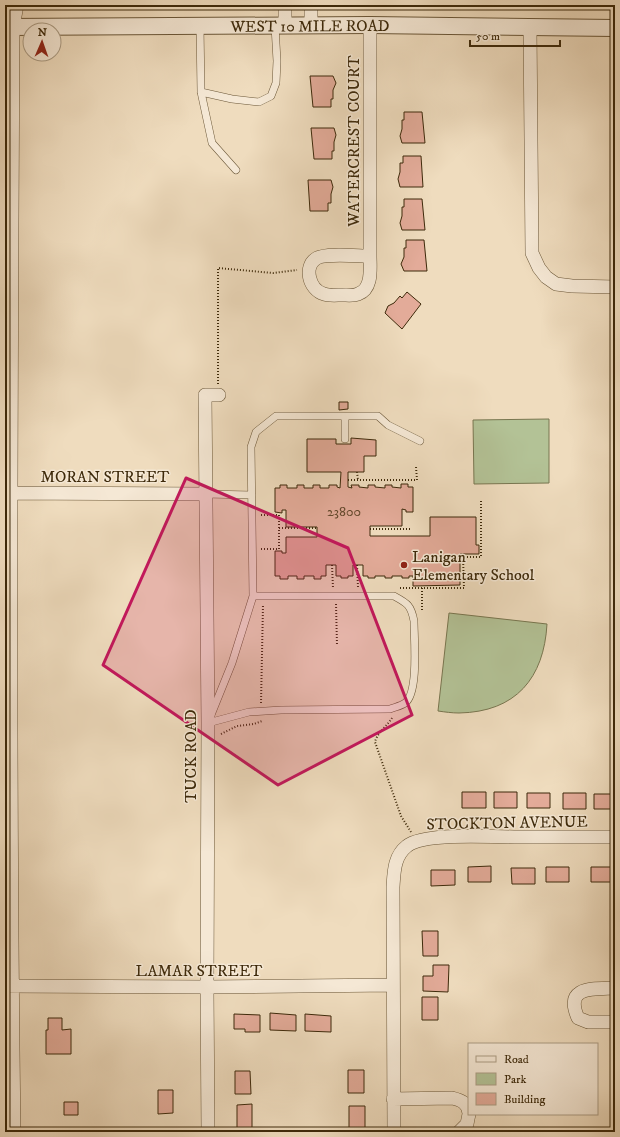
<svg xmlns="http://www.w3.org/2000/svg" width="620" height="1137" font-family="'IM FELL DW Pica',serif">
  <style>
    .green { fill: #b3c296; stroke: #787650 }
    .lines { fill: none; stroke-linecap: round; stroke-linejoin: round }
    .stream { stroke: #758170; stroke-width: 3.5 }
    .building { fill: #e3ab99; stroke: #3d290a }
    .service-casing { stroke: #6a5637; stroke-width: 8 }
    .minor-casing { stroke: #6a5637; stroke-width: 14 }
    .tertiary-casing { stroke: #6a5637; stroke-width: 18 }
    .path { stroke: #3d290a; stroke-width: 2; stroke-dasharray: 1 2; stroke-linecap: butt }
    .service { stroke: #f5e8d5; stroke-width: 7 }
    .minor { stroke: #f5e8d5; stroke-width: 13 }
    .tertiary { stroke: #f5e8d5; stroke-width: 16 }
    .marked { fill: #c2185b; fill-opacity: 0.2; stroke: #c2185b; stroke-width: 3; stroke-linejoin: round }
    .poi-dot { fill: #8f2418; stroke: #f5e8d5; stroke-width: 1.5 }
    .labels { text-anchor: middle; stroke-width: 3; stroke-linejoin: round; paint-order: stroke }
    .number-label { font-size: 14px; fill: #664a2e }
    .street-label { font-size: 16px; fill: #3d290a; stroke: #f5e8d5 }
    .poi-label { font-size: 16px; fill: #3d290a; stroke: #f5e8d5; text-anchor: start }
  </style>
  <rect width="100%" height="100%" fill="#efdcbe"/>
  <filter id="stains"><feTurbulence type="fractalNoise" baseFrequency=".005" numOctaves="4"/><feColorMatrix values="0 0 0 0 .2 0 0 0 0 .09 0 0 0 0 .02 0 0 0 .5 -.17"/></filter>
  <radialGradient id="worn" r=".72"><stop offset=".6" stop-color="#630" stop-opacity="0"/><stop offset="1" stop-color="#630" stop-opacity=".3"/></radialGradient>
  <!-- green -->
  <path class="green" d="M549 419V483L474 484 473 420Z
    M449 613 547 624C544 678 516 712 459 713 452 713 445 712 438 711Z"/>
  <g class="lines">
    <!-- stream -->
    <path class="stream" d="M140 8H151V5"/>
  </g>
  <!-- building -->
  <path class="building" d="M310 76H333L336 83 333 90V99H331V107H313Z
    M404 112H422L425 143H402L400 136 402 129V120H404Z
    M311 128H334L336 135 334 142V151H332V159H314Z
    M403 156H421L423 187H400L398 179 400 172V163H403Z
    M308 180H331L333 187 331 194V203H328V211H310Z
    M404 199H422L425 230H402L400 223 402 216V207H404Z
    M406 240H424L427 271H404L401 264 404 257V248H406Z
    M407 292 421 304 402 329 385 313 388 306 394 303 400 296 402 298Z
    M339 402H348V409L339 410Z
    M351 438 376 440V456H364V472H348V487L352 488 351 485H359V487L368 488V485H375V487L385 488V485H392V487L401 488V484H408V487H413V512H406V510L402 509V526H370V536H430V517H476V545H479V554H460V585L413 586V576H409V578H402V576H392V578H385V576H375V578H368V576H363V565H353V576H348V578H341V576H336V565H326V576H321V579H314V576H304V579H297V576H288V579H280V576H275V551H282V553H286V537H317V527H286V510H282V513L275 512V488H280V485H287V488H297V485H304V488H313V485H320V488H329V485H337V487L340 488 341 472H307V439H336V444H351Z
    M462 792H486V808H462Z
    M494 792H517V808H494Z
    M527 793H550V808H527Z
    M563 793H586V809H563Z
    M594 794H615V809H594Z
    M491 866V882H468V867Z
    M546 867H569V882H546Z
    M591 867H614V882H591Z
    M511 868H535V884H512Z
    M431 870H455V885L431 886Z
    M422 931H438V956H423Z
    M433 965H449L448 992 423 991V976H433Z
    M422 997H438V1020H422Z
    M270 1013 296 1015V1031L270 1030Z
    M234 1014 260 1015V1032H245V1029H234Z
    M305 1014 331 1016V1032L305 1031Z
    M48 1018H62V1030L71 1029V1054H46V1030H48Z
    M348 1070H364V1093H348Z
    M235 1071H250L251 1094H235Z
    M158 1090H173V1113L158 1114Z
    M64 1102H78V1115H64Z
    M252 1104V1128H237V1105Z
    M349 1106H365V1129H349Z
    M70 1131H110V1132H70Z"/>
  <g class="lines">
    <!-- service casing -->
    <g class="service-casing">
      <path id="service" d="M200 26 201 92 212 143 236 170
        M201 92 232 99 259 102 271 96 276 83 277 61 275 26
        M345 416V439
        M205 494 252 495
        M211 715 232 663 253 596 251 447 256 432 276 416H378L388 425 420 441
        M208 723 249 712 281 710 390 709C395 707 401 706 405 703 419 693 414 638 414 621 411 605 407 603 394 596H253"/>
    </g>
    <!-- minor casing -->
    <g class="minor-casing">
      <path id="minor" d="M311 5V26
        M285 26V5
        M530 28 532 253 539 268 546 277 556 284 572 286 615 287
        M370 256C370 268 373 289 358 294 354 296 347 295 342 295 337 295 329 296 324 294 309 290 303 266 317 258 326 253 358 256 370 256V25
        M5 493 205 494
        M5 986 207 987 393 985
        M615 988C592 989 564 986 578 1018L588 1022H615
        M393 1099 452 1098C461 1100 468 1103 469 1113
        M14 1132C9 764 11 395 13 27L17 5
        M208 1132 207 987 208 723 205 395H219
        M394 1132 393 887C394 872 394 856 407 846 424 832 494 837 518 837 550 837 583 837 615 837
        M459 1132 467 1124 469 1114"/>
    </g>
    <!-- tertiary casing -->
    <g class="tertiary-casing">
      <g id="tertiary">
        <path id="s1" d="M5 27 370 25 615 28"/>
      </g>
    </g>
    <!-- path -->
    <path class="path" d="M218 384V268L273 273 297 270
      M357 472 358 480
      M348 480H417L416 467
      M279 528H317
      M370 529H412
      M261 549H279V515H261
      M332 565 333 588
      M357 565 358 587
      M400 588H464L463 557H481V501
      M336 604 337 645
      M422 610V588
      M261 703 263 605
      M392 718C387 726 377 733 375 742L401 816 411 832
      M221 734 237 726 254 724 262 721"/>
    <!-- service -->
    <use href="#service" class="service"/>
    <!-- minor -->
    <use href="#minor" class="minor"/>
    <!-- tertiary -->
    <use href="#tertiary" class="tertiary"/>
  </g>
  <!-- marked area -->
  <path class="marked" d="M186 478 348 548 412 715 278 785 103 665Z"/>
  <!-- markers -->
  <circle class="poi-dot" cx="404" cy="565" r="4"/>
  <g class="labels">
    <!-- number labels -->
    <g class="number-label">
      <text x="344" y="516">23800</text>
    </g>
    <!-- street labels -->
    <g class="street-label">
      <text dy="6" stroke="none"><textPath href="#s1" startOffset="305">WEST 10 MILE ROAD</textPath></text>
      <text transform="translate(353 141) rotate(-90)" y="6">WATERCREST COURT</text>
      <text x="105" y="482">MORAN STREET</text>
      <text transform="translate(190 756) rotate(-90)" y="6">TUCK ROAD</text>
      <text transform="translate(507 822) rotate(-1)" y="6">STOCKTON AVENUE</text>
      <text x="199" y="976">LAMAR STREET</text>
    </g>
    <!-- poi labels -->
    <g class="poi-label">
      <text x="412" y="562">Lanigan<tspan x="412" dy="18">Elementary School</tspan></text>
    </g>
  </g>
  <!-- margin -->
  <rect width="620" height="1137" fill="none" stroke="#efdcbe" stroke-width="20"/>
  <rect x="6" y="6" width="608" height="1125" fill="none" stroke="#3d290a" stroke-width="2"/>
  <rect x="10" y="10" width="600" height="1117" fill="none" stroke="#3d290a"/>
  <!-- legend -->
  <rect x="468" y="1043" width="130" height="72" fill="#f5e8d5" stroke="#ab9c84"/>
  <rect x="476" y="1056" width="20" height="6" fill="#f5e8d5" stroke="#ab9c84"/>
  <text x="504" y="1063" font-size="12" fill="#3d290a">Road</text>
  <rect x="476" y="1073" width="20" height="12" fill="#b3c296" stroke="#ab9c84"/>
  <text x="504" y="1083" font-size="12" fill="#3d290a">Park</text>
  <rect x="476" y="1093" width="20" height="12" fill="#e3ab99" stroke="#ab9c84"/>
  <text x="504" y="1103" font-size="12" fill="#3d290a">Building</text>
  <!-- north arrow -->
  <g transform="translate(42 42) rotate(2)"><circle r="19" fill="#f5e8d5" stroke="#ab9c84"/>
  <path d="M0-3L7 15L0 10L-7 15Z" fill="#8f2418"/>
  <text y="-6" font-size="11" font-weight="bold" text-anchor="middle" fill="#3d290a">N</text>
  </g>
  <!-- scale -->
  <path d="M470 40v6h90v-6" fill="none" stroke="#3d290a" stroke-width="2"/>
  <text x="476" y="40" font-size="12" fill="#3d290a" stroke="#f5e8d5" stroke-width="3" paint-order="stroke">50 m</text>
  <rect width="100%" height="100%" filter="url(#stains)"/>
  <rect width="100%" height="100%" fill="url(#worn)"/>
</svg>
